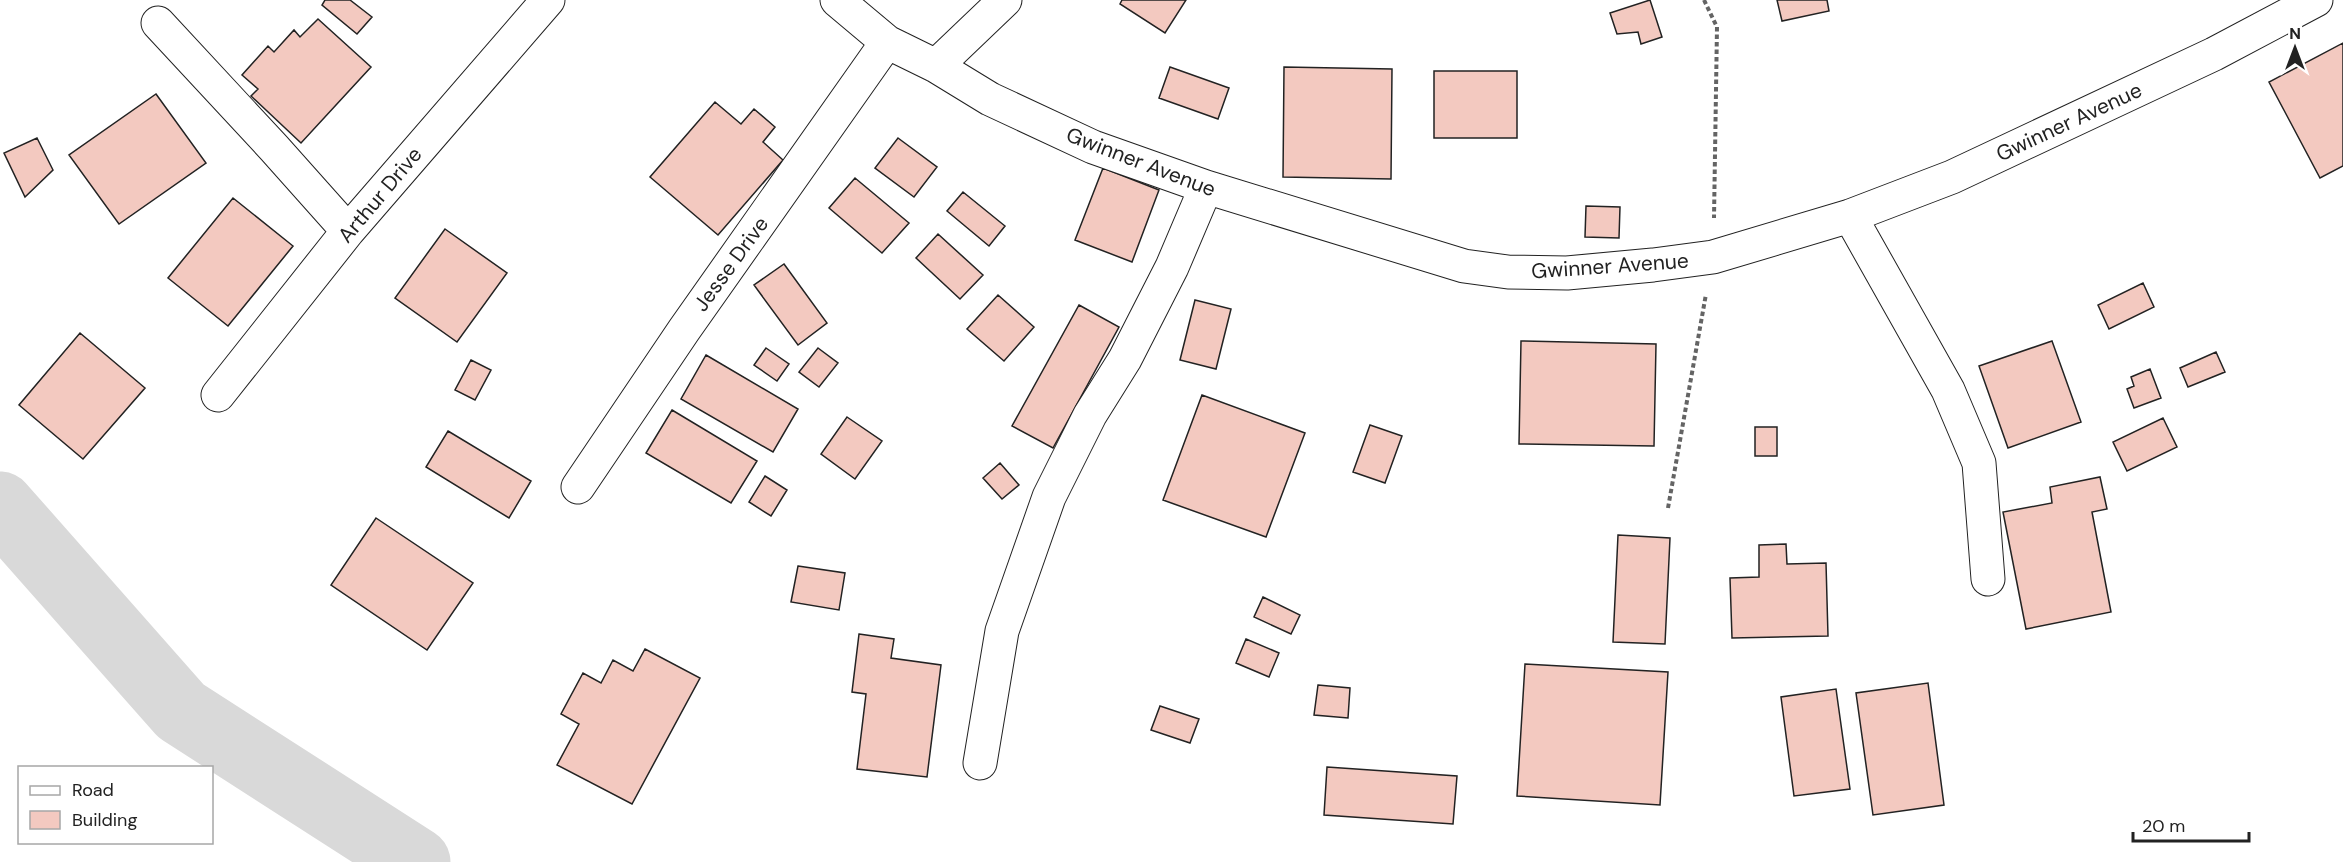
<svg xmlns="http://www.w3.org/2000/svg" width="2343" height="862" font-family="'DM Sans',sans-serif">
  <style>
    .lines { fill: none; stroke-linecap: round; stroke-linejoin: round }
    .river { stroke: #d9d9d9; stroke-width: 69 }
    .building { fill: #f3c9c0; stroke: #222; stroke-width: 1.5 }
    .minor-casing { stroke: #222; stroke-width: 35 }
    .path { stroke: #646464; stroke-width: 4; stroke-dasharray: 4.5 3; stroke-linecap: butt }
    .minor { stroke: #fff; stroke-width: 33 }
    .labels { text-anchor: middle; stroke-width: 4.5; stroke-linejoin: round; paint-order: stroke }
    .street-label { font-size: 21px; fill: #222; stroke: #fff }
  </style>
  <rect width="100%" height="100%" fill="#fff"/>
  <g class="lines">
    <!-- river -->
    <path class="river" d="M0 506 181 711 416 862"/>
  </g>
  <!-- building -->
  <path class="building" d="M325 0H350L372 17 357 34 322 5Z
    M1122 0H1186L1165 33 1120 4Z
    M1650 0 1662 37 1641 44 1638 32 1617 34 1610 13Z
    M1777 0H1827L1829 11 1782 21Z
    M318 19 371 67 301 143 251 96 258 89 242 75 268 46 274 52 294 30 300 37Z
    M2343 43V166L2320 178 2269 82Z
    M1170 67 1229 88 1218 119 1159 98Z
    M1284 67 1392 69 1391 179 1283 177Z
    M1434 71H1517V138H1434Z
    M156 94 206 163 119 224 69 155Z
    M715 102 741 124 754 109 775 127 763 142 783 160 718 235 650 177Z
    M37 138 53 170 25 197 4 153Z
    M898 138 937 167 914 197 875 168Z
    M1103 168 1159 190 1132 262 1075 240Z
    M855 178 909 223 882 253 829 208Z
    M963 192 1005 226 989 246 947 211Z
    M233 198 293 246 228 326 168 278Z
    M1586 206 1620 207 1619 238 1585 237Z
    M445 229 507 273 457 342 395 298Z
    M938 234 983 275 960 299 916 258Z
    M784 264 827 323 798 345 754 285Z
    M2143 283 2154 307 2109 329 2098 305Z
    M998 295 1034 327 1004 361 967 329Z
    M1195 300 1231 309 1216 369 1180 360Z
    M1079 305 1119 327 1053 448 1012 426Z
    M80 333 145 388 83 459 19 405Z
    M1521 341 1656 344 1654 446 1519 444Z
    M2052 341 2081 422 2008 448 1979 366Z
    M766 348 789 364 777 381 754 365Z
    M818 348 838 363 819 387 799 372Z
    M2216 352 2225 372 2188 387 2180 368Z
    M706 355 798 409 773 452 681 399Z
    M471 360 491 370 475 400 455 390Z
    M2150 369 2161 398 2134 408 2127 389 2134 386 2131 377Z
    M1202 395 1305 433 1266 537 1163 500Z
    M672 410 757 461 731 503 646 453Z
    M847 417 882 441 855 479 821 454Z
    M2163 418 2177 447 2127 471 2113 442Z
    M1370 425 1402 436 1385 483 1353 472Z
    M1755 427H1777V456H1755Z
    M448 431 531 481 509 518 426 467Z
    M1000 463 1019 485 1002 499 983 478Z
    M765 476 787 490 771 516 749 502Z
    M2100 477 2107 509 2092 512 2111 612 2026 629 2003 512 2052 503 2050 487Z
    M376 518 473 583 427 650 331 585Z
    M1618 535 1670 538 1665 644 1613 642Z
    M1786 544 1787 564 1826 563 1828 636 1732 638 1730 578 1759 577V545Z
    M798 566 845 573 839 610 791 602Z
    M1263 597 1300 615 1291 634 1254 617Z
    M859 634 894 639 891 658 941 665 927 777 857 769 866 694 852 692Z
    M1246 639 1279 653 1269 677 1236 663Z
    M645 649 700 678 632 804 557 765 579 724 561 714 583 673 601 683 613 660 633 671Z
    M1525 664 1668 672 1660 805 1517 796Z
    M1928 683 1944 805 1873 815 1856 693Z
    M1318 685 1350 688 1348 718 1314 715Z
    M1836 689 1850 789 1794 796 1781 697Z
    M1160 706 1199 719 1190 743 1151 730Z
    M1327 767 1457 776 1453 824 1324 815Z"/>
  <g class="lines">
    <!-- minor casing -->
    <g class="minor-casing">
      <path id="minor" d="M837 0 887 42 936 66 990 99 1093 147 1206 187 1464 266 1508 272 1567 273 1653 265 1713 257 1850 216 1952 177 2214 54 2316 0
        M158 23 274 148 348 231
        M936 66 1005 0
        M1850 216 1948 390 1979 463 1988 579
        M218 395 348 231 548 0
        M578 487 684 330 887 42
        M980 763 1002 631 1049 497 1090 415 1125 359 1172 267 1206 187"/>
    </g>
    <!-- path -->
    <path class="path" d="M1704 0 1717 27 1714 218
      M1668 508 1706 294"/>
    <!-- minor -->
    <use href="#minor" class="minor"/>
  </g>
  <g class="labels">
    <!-- street labels -->
    <g class="street-label">
      <text transform="translate(2069 122) rotate(-25)" y="7">Gwinner Avenue</text>
      <text transform="translate(1141 162) rotate(21)" y="7">Gwinner Avenue</text>
      <text transform="translate(380 195) rotate(-50)" y="7">Arthur Drive</text>
      <text transform="translate(731 264) rotate(-54)" y="7">Jesse Drive</text>
      <text transform="translate(1610 266) rotate(-4)" y="7">Gwinner Avenue</text>
    </g>
  </g>
  <!-- legend -->
  <rect x="18" y="766" width="195" height="78" fill="#ffffff" stroke="#a7a7a7" stroke-width="1.5"/>
  <rect x="30" y="786" width="30" height="9" fill="#ffffff" stroke="#a7a7a7" stroke-width="1.5"/>
  <text x="72" y="796" font-size="18" fill="#222222">Road</text>
  <rect x="30" y="811" width="30" height="18" fill="#f3c9c0" stroke="#a7a7a7" stroke-width="1.5"/>
  <text x="72" y="826" font-size="18" fill="#222222">Building</text>
  <!-- north arrow -->
  <g transform="translate(2295 48)" stroke="#ffffff" stroke-width="4.5" paint-order="stroke">
  <path d="M0-4.5L10 22L0 15L-10 22Z" fill="#222222"/>
  <text y="-9" font-size="16" font-weight="bold" text-anchor="middle" fill="#222222">N</text>
  </g>
  <!-- scale -->
  <path d="M2133 832v9h116v-9" fill="none" stroke="#222222" stroke-width="3"/>
  <text x="2142" y="832" font-size="18" fill="#222222" stroke="#ffffff" stroke-width="4.5" paint-order="stroke">20 m</text>
</svg>
